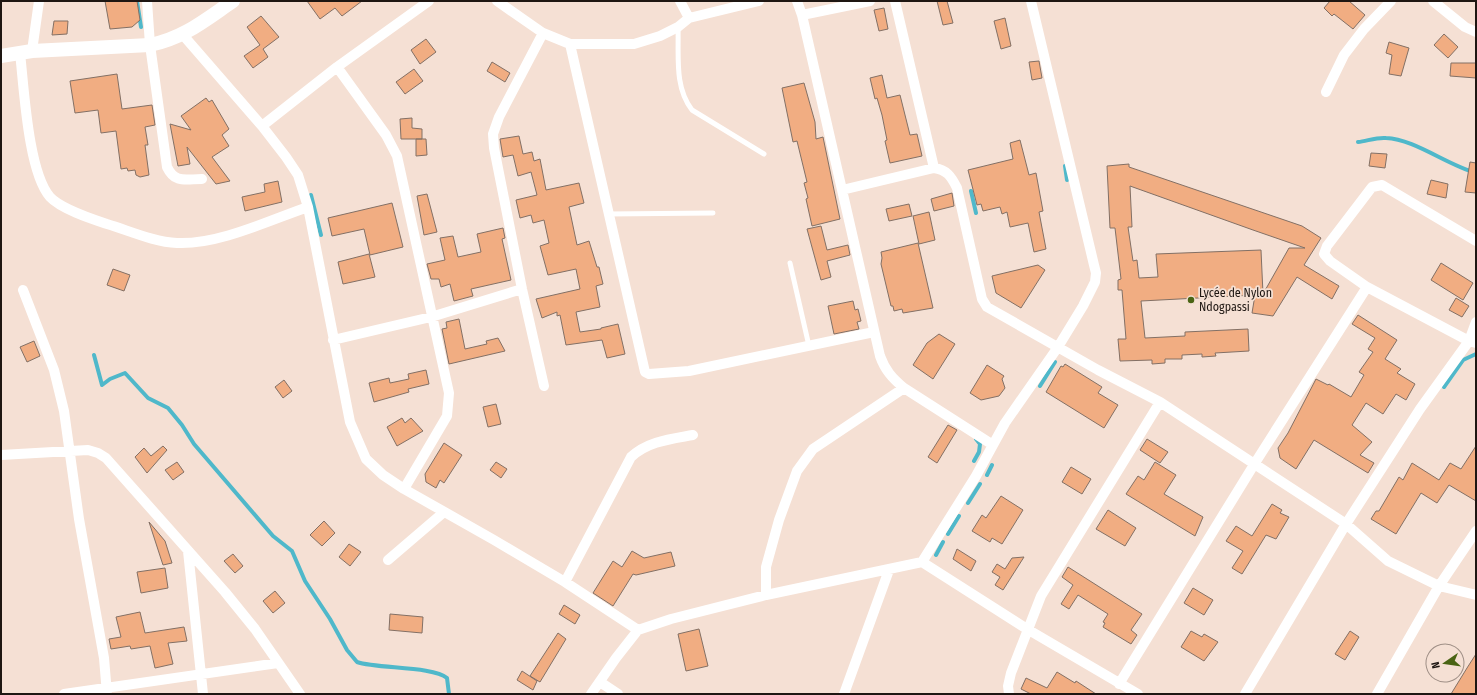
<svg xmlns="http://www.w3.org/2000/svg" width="1477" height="695" font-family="'Fira Sans Condensed',sans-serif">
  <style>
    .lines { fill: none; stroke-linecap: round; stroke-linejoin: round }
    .stream { stroke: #4fb8ca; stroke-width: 4 }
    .building { fill: #f1ad82; stroke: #837065; fill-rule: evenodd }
    .service { stroke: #fff; stroke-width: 5 }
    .minor { stroke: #fff; stroke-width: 10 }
    .secondary { stroke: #fff; stroke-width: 14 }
    .poi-dot { fill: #4a6414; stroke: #f5e0d4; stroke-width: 1.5 }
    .labels { text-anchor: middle; stroke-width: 3.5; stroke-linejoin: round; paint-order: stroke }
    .poi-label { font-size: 12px; fill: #1e1612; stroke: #f5e0d4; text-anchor: start }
  </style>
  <rect width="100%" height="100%" fill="#f5e0d4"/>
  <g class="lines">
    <!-- stream -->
    <path class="stream" d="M137 1 141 27
      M1358 142C1367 141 1377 137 1386 138 1414 139 1447 165 1476 173
      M1065 166 1067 180
      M971 191 976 213
      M311 195 321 235
      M94 355 102 385 110 379 125 373 148 398 168 408 182 425 194 444 273 536 292 551 305 581 330 619 347 650 357 662C377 669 433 666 447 678L449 694
      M1040 386 1055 362
      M1444 387 1463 360 1476 354
      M974 461 979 452 980 444 976 439
      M987 475 992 465
      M968 503 980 484
      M948 534 959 516
      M936 555 943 542"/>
  </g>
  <!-- building -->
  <path class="building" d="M105 1H137L140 20 132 27 110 29Z
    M307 1H362L342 16 335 8 320 19Z
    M937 1H947L953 23 943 25Z
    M1330 1H1349L1365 15 1353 29 1334 14 1332 16 1324 8Z
    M884 8 888 29 879 31 874 10Z
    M261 16 279 37 263 49 268 57 253 68 244 56 260 45 247 27Z
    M1005 18 1011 46 1001 49 994 21Z
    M54 21H68L67 34 52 35Z
    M1444 34 1458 47 1448 58 1434 45Z
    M426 39 436 52 420 64 411 50Z
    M1389 42 1409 48 1401 76 1389 74 1392 55 1386 53Z
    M1039 61 1042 78 1032 80 1029 62Z
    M492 62 510 73 505 82 487 71Z
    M1451 63H1476V78L1450 76Z
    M414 69 423 81 405 94 396 82Z
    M117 74 122 109 152 105 155 125 145 127 148 145H145L149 175 140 177 136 175 135 170 128 171 127 168 121 169 116 131 101 133 98 110 75 113 70 81Z
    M882 75 887 98 900 95 910 135 917 134 922 156 890 163 885 141 887 140 882 115 877 98 875 99 870 78Z
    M804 83 815 122 816 139 823 137 840 219 812 226 806 199 808 198 804 183 807 182 797 141 793 142 782 88Z
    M206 98 209 102 212 100 229 129 222 135 229 146 212 157 230 181 216 184 187 147 190 164 178 166 170 124 191 130 181 116Z
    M412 118V128L422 129V139H401L400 119Z
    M519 136 523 154 532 152 534 161 540 159 546 190 579 183 584 203 569 207 577 245 589 241 597 267H599L603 284 596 286 600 307 576 312 580 332 601 329V328L618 324 625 354 607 358 602 340 566 345 560 315 557 316V312L542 318 536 299 580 289 576 269 548 275 540 246 549 243 544 220 533 223 531 215 520 218 516 200 537 195 531 172 518 176 513 155 503 157 500 139Z
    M416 139H426L427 155 416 156Z
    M1020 140 1029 175 1036 173 1043 211 1039 212 1046 249 1034 252 1028 223 1010 227 1007 212 1002 214 1000 207 983 211 981 204 977 205 968 170 1013 159 1010 143Z
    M1371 153 1387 154 1385 168 1369 166Z
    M1470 162 1476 163V193L1465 192Z
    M1129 164V167L1302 226 1321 238 1304 265 1339 286 1332 299 1297 277 1273 316 1252 313 1255 295 1141 301 1145 338 1185 336V332L1248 329 1249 351 1215 353 1216 356 1202 357V354L1182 355V359H1165V363L1152 364V360L1120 361 1118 339H1126L1122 290H1118V280L1121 279 1115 228H1110L1107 166ZM1130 186 1253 230 1305 248H1289L1263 294 1261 250 1156 254 1158 277 1139 278 1137 260 1133 261 1128 227H1132Z
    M1431 180 1448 184 1446 198 1427 194Z
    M278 181 282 202 245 211 242 197 265 192 264 184Z
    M952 193 954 206 934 211 931 199Z
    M427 194 437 232 424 235 417 196Z
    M392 203 403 247 370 255 364 229 332 236 328 218Z
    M909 204 912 216 889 221 886 209Z
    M929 212 935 240 919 244 913 216Z
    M821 226 827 250 848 245 850 255 827 261 831 277 821 280 807 229Z
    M503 228 505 238 502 239 511 280 471 289 473 296 454 301 450 284 441 287 439 279H431L427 264 445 260 440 238 453 236 458 257 481 252 477 234Z
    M918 243 933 308 903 313 902 309 894 311 893 306H891L881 264 882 258 881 252Z
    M369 254 375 277 343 284 338 262Z
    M1441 263 1473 283 1463 300 1431 280Z
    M1038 265 1045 270 1021 308 996 293 992 276Z
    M113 269 130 275 124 291 107 285Z
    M1456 298 1469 306 1462 317 1449 310Z
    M853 301 855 310 858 309 861 321 857 322 859 329 834 334 828 306Z
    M1358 315 1397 340 1385 359 1401 369 1397 373 1415 384 1406 400 1396 394 1383 414 1366 403 1352 425 1372 442 1360 455 1374 463 1368 473 1314 440 1296 469 1280 458 1278 448 1288 433 1316 379 1328 385 1329 384 1351 397 1364 375 1359 372 1373 352 1368 349 1375 338 1352 324Z
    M459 319 465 349 487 344 486 341 498 338 505 351 449 364 442 329 447 328 446 322Z
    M939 334 955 344 933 379 913 365 927 343Z
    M34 341 40 356 27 362 20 347Z
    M1065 364 1102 387 1098 393 1118 405 1104 428 1046 392 1061 366 1063 367Z
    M987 365 1004 376 1002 379 1005 388 999 396 981 400 970 393Z
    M426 370 429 384 408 389 409 392 374 402 369 383 389 378 390 383 409 379 408 374Z
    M284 380 292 391 283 398 275 387Z
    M496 404 501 424 488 427 483 407Z
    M402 418 405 423 411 418 423 431 397 446 387 427Z
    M948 425 957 430 937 463 928 457Z
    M1147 439 1168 452 1160 463 1140 450Z
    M444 443 462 455 444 483 440 480 436 488 426 482 425 474Z
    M163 446 167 450 147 473 135 457 144 448 151 456Z
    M1476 446V501L1449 485 1437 503 1421 493 1396 534 1371 519 1376 511H1379L1399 477 1403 480 1412 463 1439 480 1450 463 1461 469Z
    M177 462 184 472 173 480 165 470Z
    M496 462 507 469 501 478 490 470Z
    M1155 462 1176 475 1164 494 1203 517 1195 536 1126 494 1138 476 1144 480Z
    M1071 467 1091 479 1082 494 1062 482Z
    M1001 496 1023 510 1002 544 992 538 990 542 972 531 982 515 986 518Z
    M1272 504 1282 510 1280 513 1289 517 1276 539 1266 535 1242 574 1232 568 1243 551 1226 541 1236 526 1252 536Z
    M1108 510 1136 528 1125 546 1096 529Z
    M324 521 335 533 322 546 310 535Z
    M149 522 165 541 172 563 163 565Z
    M349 544 361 552 350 566 339 557Z
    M957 549 976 561 971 571 953 559Z
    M632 551 644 558 671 552 675 566 636 575 633 574 613 606 593 593 613 561 622 567Z
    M233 554 243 566 235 573 224 561Z
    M1024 557 1003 590 995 585 1000 577 992 572 997 564 1005 569 1012 558Z
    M1068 567 1142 614 1131 630 1137 635 1131 644 1103 627 1105 623 1103 622 1108 614 1078 595 1069 609 1061 604 1073 585 1062 577Z
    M165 568 168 588 141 593 137 572Z
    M1193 588 1213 600 1204 615 1184 603Z
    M275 591 285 603 273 613 263 601Z
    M564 605 580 615 575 624 559 614Z
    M140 612 145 633 184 627 187 641 168 643 173 664 155 668 150 646 131 649 130 646 111 649 109 639 121 637 116 617Z
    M390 614 423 617 422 633 389 630Z
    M699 629 708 666 686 671 678 634Z
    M1191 631 1202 637 1204 634 1218 642 1204 661 1181 647Z
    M1350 631 1359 637 1345 660 1335 654Z
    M558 633 566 639 540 682 530 676Z
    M1476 654V694H1451L1467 668Z
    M522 671 537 681 533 690 517 680Z
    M1057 672 1075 683 1076 681 1096 694H1031L1021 689 1026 678 1047 688Z"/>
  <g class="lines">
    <!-- service -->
    <path class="service" d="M678 27C679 55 674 87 692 110L764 154
      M608 214 713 213
      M790 263 809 346"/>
    <!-- minor -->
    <path class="minor" d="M147 1 150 45 167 167C175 184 186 179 202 179
      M497 1 543 33 570 44H634L660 36 678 27 689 18
      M680 1 689 18 759 1
      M797 1 802 15 880 356C885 370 892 378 904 388L993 445
      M895 1 934 168
      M1433 1 1465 27 1476 32
      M802 15 870 1
      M543 33 499 117 493 134 494 148 522 289 544 386
      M183 35 262 126 286 157 298 175 308 207 350 422 366 459 383 475 404 489 494 540 565 582 638 630
      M570 44 645 372 649 374 689 371 874 332
      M32 51 39 1
      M20 53C24 87 28 172 50 197 61 209 92 219 107 224 130 231 154 242 177 243 218 245 270 220 308 207
      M337 67 386 135 397 156 449 393 447 416 404 489
      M1326 92 1344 55 1364 29 1391 1
      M262 126 337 67 429 1
      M842 190 934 168C947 170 951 176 957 188L982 299 987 307 1098 370 1160 402 1346 524 1388 561 1439 586 1476 595
      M1476 241 1382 185 1372 187 1327 246 1324 254 1330 261 1367 287 1469 341 1476 343
      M23 290 54 370 64 411 79 519 104 658 107 694
      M333 340 431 317 522 289
      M1 455 88 450 98 453 106 458 225 592 255 629 300 694
      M188 551 203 694
      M388 560 444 512
      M922 562 1027 629 1138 694
      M565 582 631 457C648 441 671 439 693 435
      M766 595V567L779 520 797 471 813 449 904 388
      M600 682 618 694
      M1119 684 1255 463 1367 287
      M64 694 278 663
      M591 694 616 658 638 630 671 619 766 595 922 562 976 476 1005 423 1058 347 1083 306 1095 282 1096 273 1094 265 1031 1
      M844 694 889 570
      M1009 694 1008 686 1011 673 1041 596 1160 402
      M1245 694 1346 524 1420 409 1469 341 1476 322
      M1377 694 1439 586 1476 531"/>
    <!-- secondary -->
    <path class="secondary" d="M1 56 32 51 150 45C184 38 205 20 233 1"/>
  </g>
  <!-- markers -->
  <circle class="poi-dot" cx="1191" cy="300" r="4"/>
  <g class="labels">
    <!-- poi labels -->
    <g class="poi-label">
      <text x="1199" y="297">Lycée de Nylon<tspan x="1199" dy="14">Ndogpassi</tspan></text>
    </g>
  </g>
  <!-- border -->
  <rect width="1477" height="695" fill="none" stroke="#1e1612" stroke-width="4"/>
  <!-- north arrow -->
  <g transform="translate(1445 663) rotate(257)"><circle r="19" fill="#f5e0d4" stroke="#9f8f86"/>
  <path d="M0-3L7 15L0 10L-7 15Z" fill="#4a6414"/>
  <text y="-6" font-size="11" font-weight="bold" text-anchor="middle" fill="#1e1612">N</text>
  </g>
</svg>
